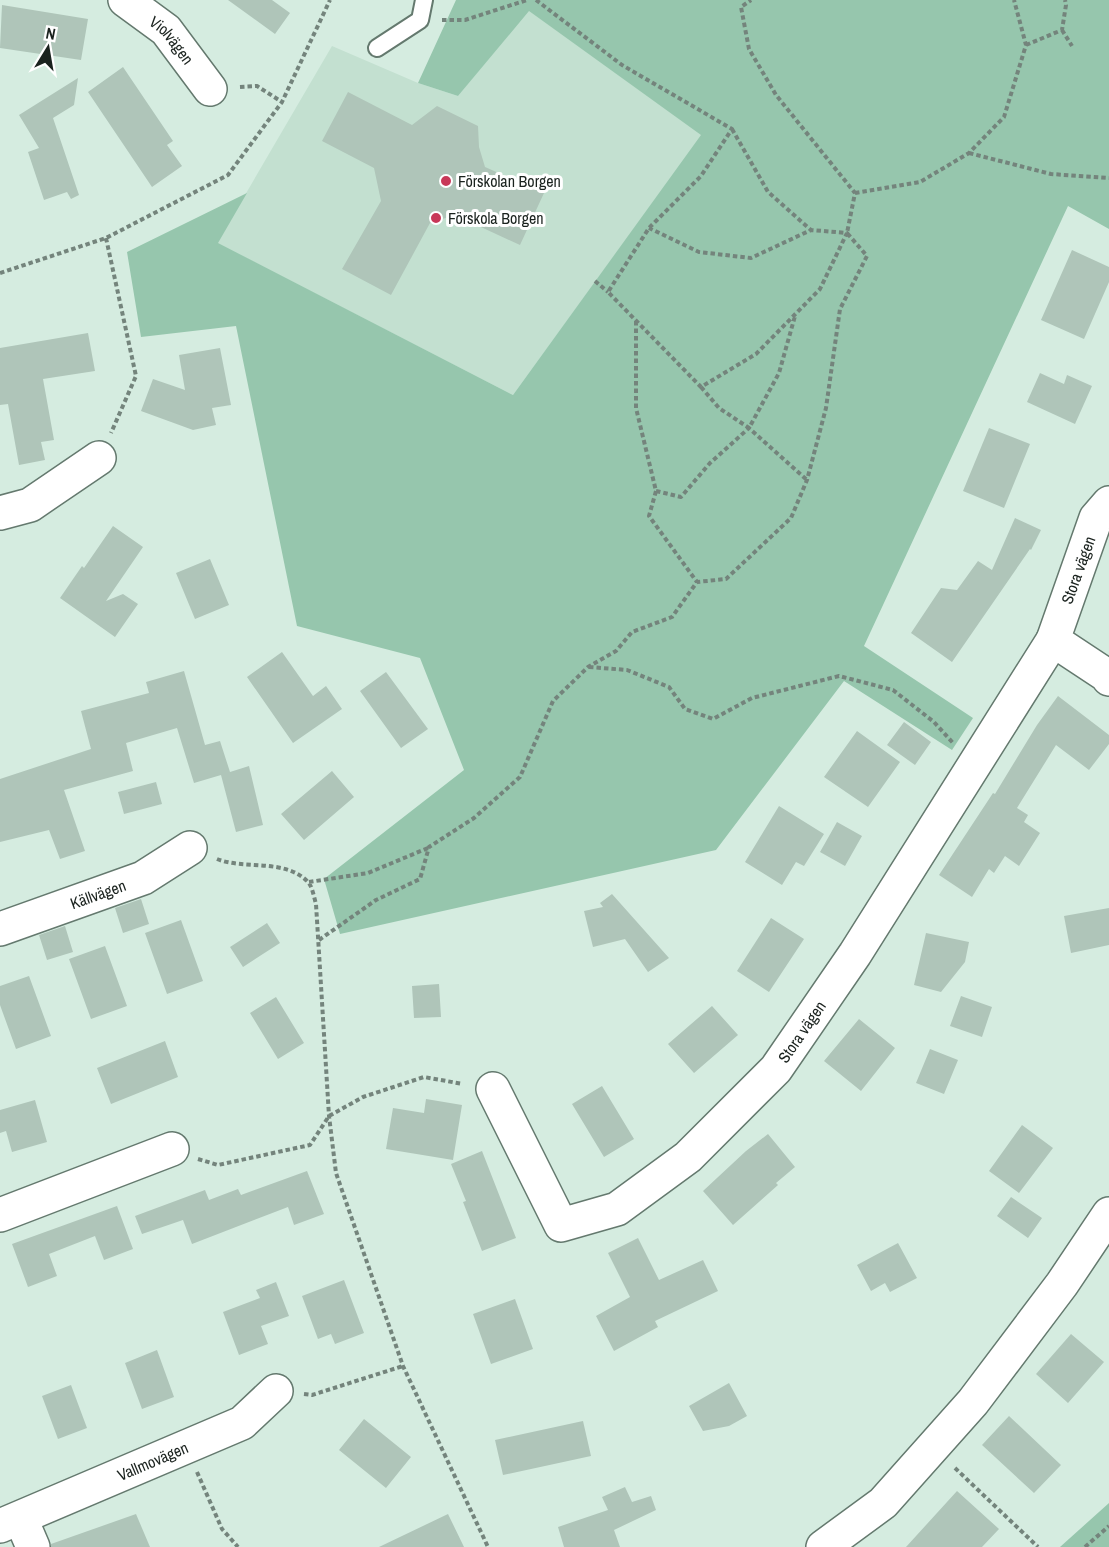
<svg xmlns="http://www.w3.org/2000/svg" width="1109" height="1547" font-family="'Archivo Narrow',sans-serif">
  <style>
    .built { fill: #c3e0d0 }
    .green { fill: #96c6ad }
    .building { fill: #afc5b9 }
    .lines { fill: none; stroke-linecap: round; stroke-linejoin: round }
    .lane-casing { stroke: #64796e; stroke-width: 20 }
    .street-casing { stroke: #64796e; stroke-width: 36 }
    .path { stroke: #74847c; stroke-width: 4; stroke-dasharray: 4.5 3; stroke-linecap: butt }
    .lane { stroke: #fff; stroke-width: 16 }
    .street { stroke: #fff; stroke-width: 33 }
    .poi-dot { fill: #c83858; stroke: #fff; stroke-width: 2 }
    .labels { text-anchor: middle; stroke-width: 6; stroke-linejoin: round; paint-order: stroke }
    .street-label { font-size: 16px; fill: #1a221e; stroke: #fff }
    .poi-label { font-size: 16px; fill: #1a221e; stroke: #fff; text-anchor: start }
  </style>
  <rect width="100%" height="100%" fill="#d5ece0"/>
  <!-- built -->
  <path class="built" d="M528 10 702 135 513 395 217 243 332 46 418 83 458 96Z"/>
  <!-- green -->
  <path class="green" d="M456 0H1109V229L1068 206 864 646 973 718 952 750 844 681 716 850 340 934 324 879 464 770 420 658 297 626 236 326 141 337 127 252 247 193 218 243 513 395 701 135 529 11 458 96 418 83Z
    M1109 1503V1547H1060Z"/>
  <!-- building -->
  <path class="building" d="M228 0H272L290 13 275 34Z
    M2 5 88 19 81 60 0 48Z
    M123 67 173 141 167 145 182 166 152 187 88 92Z
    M78 78 74 105 53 118 79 195 71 199 67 192 44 200 28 152 39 148 19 115Z
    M348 92 412 125 437 106 478 126 479 147 485 167 544 193 520 245 455 215 430 223 391 295 342 269 381 201 374 168 322 141Z
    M1072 250 1109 267V282L1084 339 1041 320Z
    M88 333 95 371 43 379 54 440 41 442 45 460 19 465 8 404 0 405V348Z
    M220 348 231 405 212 408 216 425 193 430 141 411 153 379 185 390 179 355Z
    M1040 373 1064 384 1067 375 1092 386 1075 424 1027 402Z
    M989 428 1030 444 1004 508 963 491Z
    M1015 518 1041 530 1031 550 1030 549 952 662 911 633 941 588 957 590 978 561 992 570Z
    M113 526 143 547 106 601 123 594 138 604 115 637 60 598 82 566 84 568Z
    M210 559 229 605 195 619 176 573Z
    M282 652 313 696 326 686 342 709 293 743 247 677Z
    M184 671 205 745 220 741 230 772 249 766 263 825 236 832 221 775 194 783 177 728 126 743 133 771 64 790 85 851 60 859 49 830 0 842V779L91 749 81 711 149 693 146 682Z
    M386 672 428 729 401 748 360 691Z
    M1058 696 1109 735V744L1089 770 1056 745 1017 808 1028 815 1024 822 1040 833 1019 866 1005 856 994 873 989 869 972 897 939 875 993 793 995 794 1037 725Z
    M904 722 931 742 915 765 887 745Z
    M857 731 900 762 868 807 824 777Z
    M332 771 354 797 304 840 281 814Z
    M156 782 162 804 124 814 118 792Z
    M779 806 824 834 804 866 796 862 782 885 745 862Z
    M837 822 862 836 845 866 820 852Z
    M612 894 669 958 648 972 625 939 593 947 584 911 603 907 600 903Z
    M141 899 149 924 123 933 115 908Z
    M1109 908V945L1071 953 1064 916Z
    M771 918 804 939 769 992 737 971Z
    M181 920 203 981 167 994 145 933Z
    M267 923 280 943 243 967 230 947Z
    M65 926 73 952 47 960 39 935Z
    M926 933 969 942 965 962 941 992 914 985Z
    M105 946 127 1006 91 1019 69 959Z
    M29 976 51 1036 16 1049 0 1005V986Z
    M439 984 441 1017 414 1018 412 986Z
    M961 996 992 1007 982 1037 950 1026Z
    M276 997 304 1043 278 1059 250 1013Z
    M712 1006 738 1035 694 1073 668 1044Z
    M859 1019 895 1048 861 1091 824 1061Z
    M165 1041 178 1077 111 1104 97 1068Z
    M930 1049 958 1060 944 1094 916 1083Z
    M602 1086 634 1139 604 1157 572 1104Z
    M426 1099 462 1105 453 1160 386 1149 393 1108 424 1113Z
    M35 1100 47 1142 12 1152 6 1131 0 1133V1110Z
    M1022 1125 1053 1148 1019 1193 989 1171Z
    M768 1134 795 1167 776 1183 778 1185 733 1225 703 1191 746 1151Z
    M482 1151 516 1238 482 1251 463 1202 466 1201 451 1164Z
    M307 1171 324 1214 294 1225 288 1207 192 1244 183 1220 142 1234 135 1216 205 1190 209 1200 238 1189 241 1195Z
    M1011 1197 1042 1218 1028 1238 997 1216Z
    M117 1206 133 1249 104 1260 95 1236 49 1254 57 1276 28 1287 12 1244Z
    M638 1238 659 1280 703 1260 718 1291 655 1321 658 1327 614 1351 596 1316 630 1297 608 1253Z
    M898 1243 917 1278 890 1292 885 1283 871 1291 857 1265Z
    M344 1280 364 1333 335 1344 331 1334 318 1339 302 1296Z
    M276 1282 289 1316 261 1326 268 1344 239 1355 223 1312 260 1298 256 1290Z
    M515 1299 533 1349 491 1364 473 1314Z
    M1071 1334 1104 1362 1068 1403 1036 1374Z
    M157 1350 174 1397 142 1409 125 1363Z
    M729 1383 747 1416 729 1426 703 1431 689 1406Z
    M71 1385 87 1428 58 1439 42 1396Z
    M1009 1416 1061 1465 1034 1493 982 1445Z
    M364 1419 411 1457 386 1488 339 1450Z
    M583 1421 591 1456 503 1475 495 1440Z
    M625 1487 632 1502 651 1496 656 1510 614 1530 620 1547H564L558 1527 608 1510 602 1497Z
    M957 1491 999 1529 982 1547H906Z
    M136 1514 150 1547H51V1544Z
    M448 1514 464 1547H379Z"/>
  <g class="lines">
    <!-- lane casing -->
    <g class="lane-casing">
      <path id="lane" d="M377 48 420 20 424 0"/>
    </g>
    <!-- street casing -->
    <g class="street-casing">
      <g id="street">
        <path id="s1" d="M125 0 166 30 210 89"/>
        <path d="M1109 503 1096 518 1053 640 1106 675 1109 679"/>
        <path d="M0 513 30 505 99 458"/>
        <path id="s2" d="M0 929 143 878 190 848"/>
        <path id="s3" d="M493 1089 561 1225 617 1209 688 1157 776 1069 855 954 1053 640"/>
        <path d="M0 1215 172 1149"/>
        <path d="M21 1519 33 1547"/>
        <path id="s4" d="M0 1526 242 1423 276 1391"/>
        <path d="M823 1547 883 1503 973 1402 1062 1284 1109 1214"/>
      </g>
    </g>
    <!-- path -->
    <path class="path" d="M536 0 622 65 732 129 701 176 649 228 608 292 701 387 756 354 820 289 847 233 811 230 751 258 699 252 649 228
      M442 20H465L527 0
      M1062 30 1072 46
      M1026 45 1062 30 1066 5 1065 0
      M240 87 257 86 282 102
      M732 129 768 192 811 230
      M969 153 1051 174 1109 178
      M855 193 920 182 969 153 1004 117 1026 45 1014 0
      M106 238 136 376 111 433
      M0 273 106 238 228 175 282 102 330 0
      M595 281 608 292
      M636 321V408L656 491 649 516 697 582
      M701 387 719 408 749 428 779 373 795 316
      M656 491 681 497 710 463 749 428 807 480
      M589 667 627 670 669 687 685 709 713 719 752 698 839 676 893 690 934 722 953 743
      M217 859C244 870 285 858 308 882 312 886 314 897 316 904L329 1116 336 1173 403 1366 488 1547
      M309 882 368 873 428 848
      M319 940 376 900 420 879 429 847 474 818 520 777 553 701 588 667 616 651 632 632 672 617 697 582 726 579 791 518 807 480 826 408 840 309 867 256 847 233 855 193 776 95 749 49 741 7 751 0
      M198 1159 218 1165 310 1145 329 1116 363 1097 424 1077 463 1084
      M304 1394 312 1395 403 1366
      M955 1468 1038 1547
      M197 1472 222 1529 238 1547
      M1085 1547 1109 1526"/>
    <!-- lane -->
    <use href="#lane" class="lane"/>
    <!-- street -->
    <use href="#street" class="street"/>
  </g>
  <!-- markers -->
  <g class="poi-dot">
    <circle cx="446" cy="181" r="6"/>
    <circle cx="436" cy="218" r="6"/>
  </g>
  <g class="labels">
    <!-- street labels -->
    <g class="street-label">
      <text dy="6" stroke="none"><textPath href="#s1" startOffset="62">Violvägen</textPath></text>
      <text transform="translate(1078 570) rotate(-70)" y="6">Stora vägen</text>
      <text dy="6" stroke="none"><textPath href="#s2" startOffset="104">Källvägen</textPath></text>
      <text dy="6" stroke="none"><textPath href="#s3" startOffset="468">Stora vägen</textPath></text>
      <text dy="6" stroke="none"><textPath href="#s4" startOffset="166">Vallmovägen</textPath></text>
    </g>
    <!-- poi labels -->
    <g class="poi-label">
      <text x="458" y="187">Förskolan Borgen</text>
      <text x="448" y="224">Förskola Borgen</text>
    </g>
  </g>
  <!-- north arrow -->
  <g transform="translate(48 48) rotate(11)" stroke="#ffffff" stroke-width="4.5" paint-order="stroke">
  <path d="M0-4.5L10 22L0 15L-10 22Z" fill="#1a221e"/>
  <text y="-9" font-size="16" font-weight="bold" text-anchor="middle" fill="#1a221e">N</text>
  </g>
</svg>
